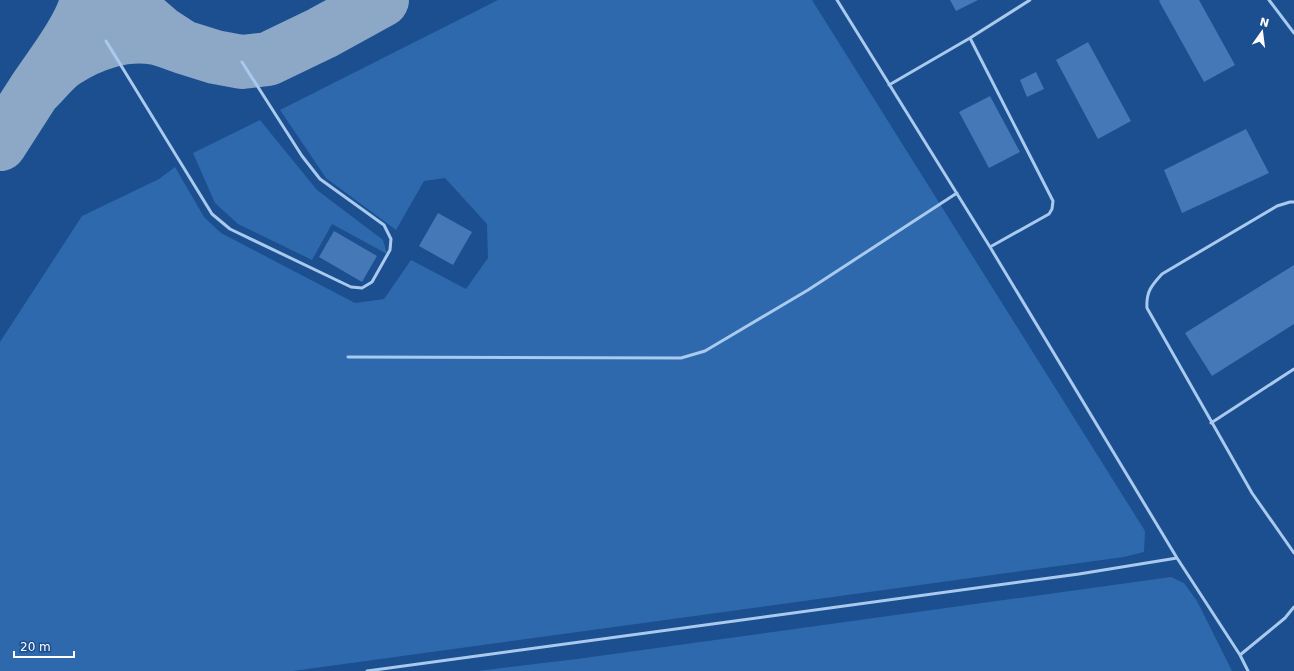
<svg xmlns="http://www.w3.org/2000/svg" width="1294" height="671" font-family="'DejaVu Sans',sans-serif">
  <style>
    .green { fill: #2e69ad }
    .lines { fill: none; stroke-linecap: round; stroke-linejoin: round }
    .taxiway { stroke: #8da7c7; stroke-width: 54 }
    .building { fill: #4478b7 }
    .lane { stroke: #a9c9ee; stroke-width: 3 }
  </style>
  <rect width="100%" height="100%" fill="#1b4f8f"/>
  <!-- green -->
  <path class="green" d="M498 0H812L1145 531 1144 552 1124 557 293 671H0V342L82 216 159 179 175 167 204 217 221 233 355 303 384 299 411 260 466 289 488 258 487 224 445 178 424 181 396 230 326 178 280 110Z
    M260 120 317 190 383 240 387 254 332 224 312 260 238 224 215 203 193 153Z
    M1171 577 1184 583 1197 601 1232 671H478L577 659Z"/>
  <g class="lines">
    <!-- taxiway -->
    <path class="taxiway" d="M87 0C81 28 50 67 34 91 44 82 53 69 65 61 91 44 125 32 156 38 165 40 174 44 183 47
      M130 0 138 13 160 32 183 47 215 57 242 62 268 59 322 33 382 0
      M0 144 34 91"/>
  </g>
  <!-- building -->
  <path class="building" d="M950 0H978L956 11Z
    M1160 0H1199L1235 65 1204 82 1159 1Z
    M1088 42 1131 121 1098 139 1056 60Z
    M1036 72 1044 89 1027 97 1020 80Z
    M990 96 1020 152 989 168 959 112Z
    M1246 129 1269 173 1182 213 1164 170Z
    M438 213 472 232 453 265 419 246Z
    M334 231 377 256 362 282 319 257Z
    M1294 265V324L1212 376 1185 333Z"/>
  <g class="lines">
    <!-- lane -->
    <path class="lane" d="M837 0 990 247 1177 558 1240 655 1248 671
      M1269 0 1294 33
      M970 38 1053 201 1052 209 1049 214 990 247
      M106 41 212 214 230 229 351 287 362 288 372 282 390 250 391 239 384 225 320 179 302 156 242 62
      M889 85 970 38 1030 0
      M1294 202H1290L1277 206 1162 274C1151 286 1146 292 1147 308L1252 493 1294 553
      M348 357 681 358 705 351 808 290 957 193
      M1211 423 1294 369
      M1240 655 1285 618 1294 607
      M367 671 1079 574 1177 558"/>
  </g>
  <!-- north arrow -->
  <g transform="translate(1262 32) rotate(14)" stroke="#1b4f8f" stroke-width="3" paint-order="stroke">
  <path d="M0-3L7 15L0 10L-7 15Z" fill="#ffffff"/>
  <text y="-6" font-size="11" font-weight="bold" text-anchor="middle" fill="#ffffff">N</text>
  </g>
  <!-- scale -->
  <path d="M14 651v6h60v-6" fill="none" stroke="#ffffff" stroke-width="2"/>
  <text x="20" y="651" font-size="12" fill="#ffffff" stroke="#1b4f8f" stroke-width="3" paint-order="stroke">20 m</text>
</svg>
